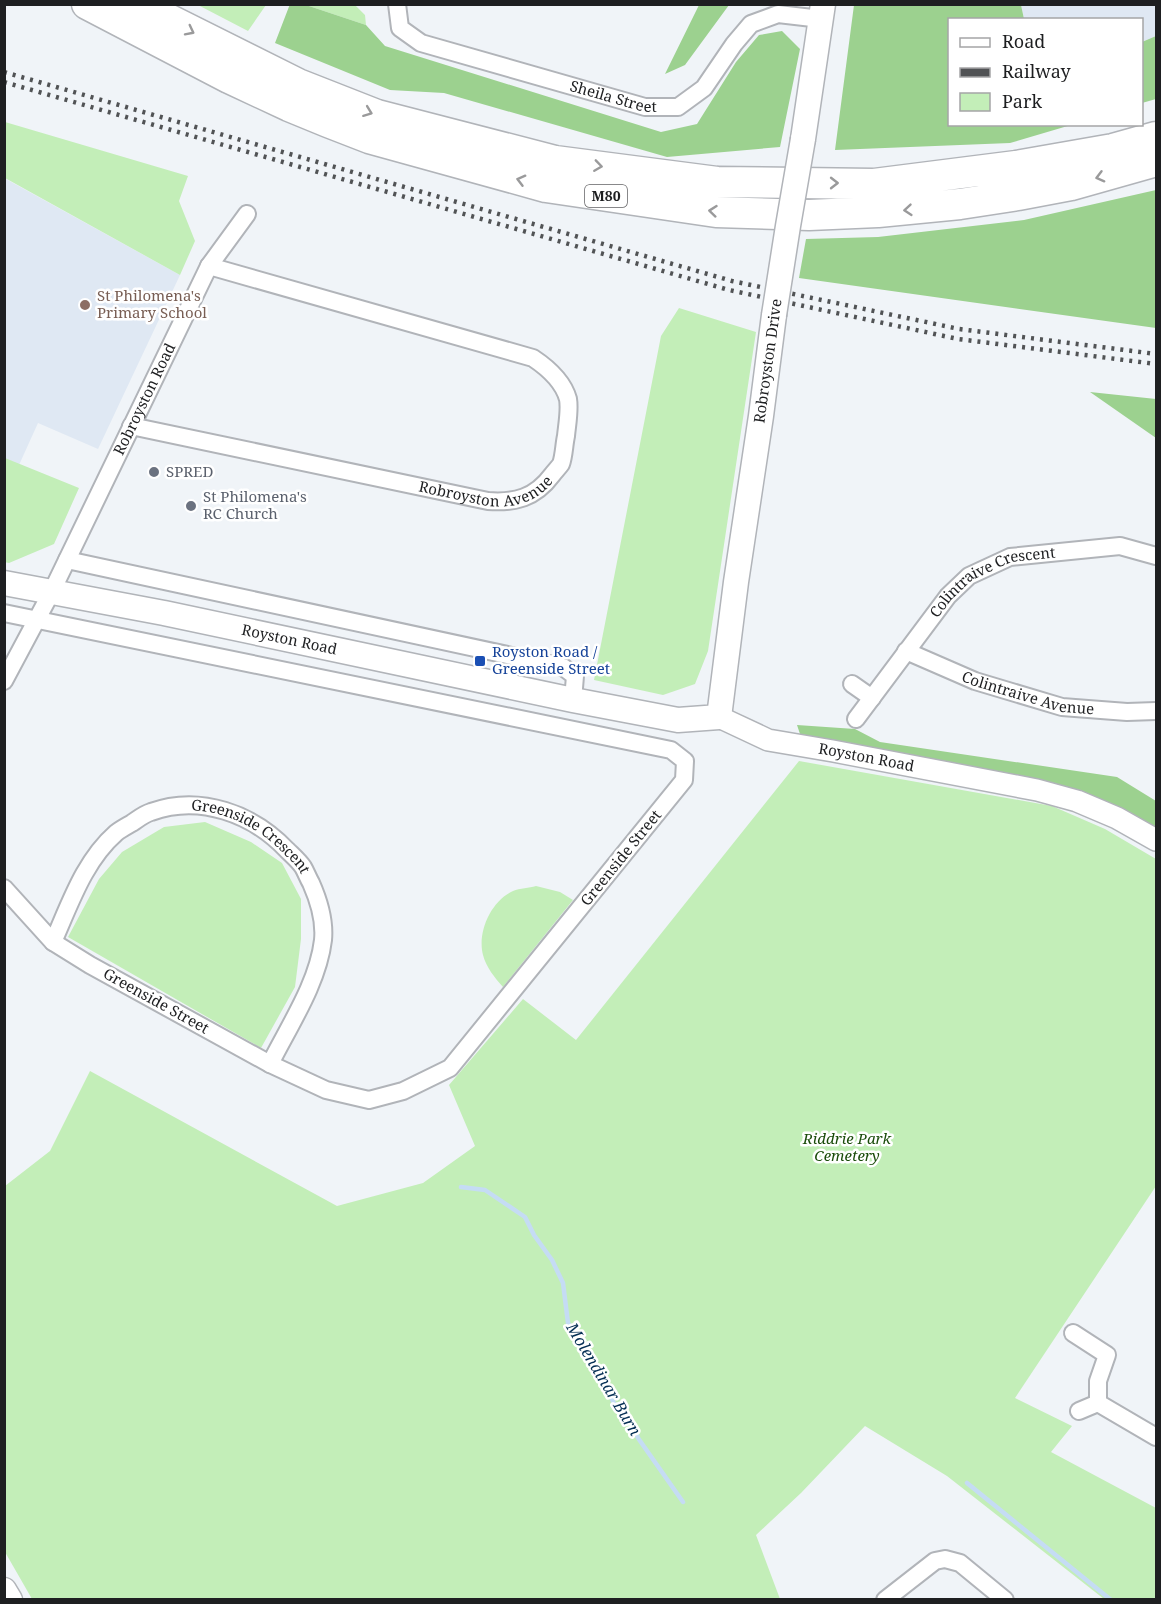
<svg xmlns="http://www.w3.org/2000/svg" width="1161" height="1604" font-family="'Noto Serif',serif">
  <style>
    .built { fill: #dfe8f3 }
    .green { fill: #c3eeb8 }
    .forest { fill: #9cd18f }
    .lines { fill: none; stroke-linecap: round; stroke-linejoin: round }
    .stream { stroke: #c5dcf4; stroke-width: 4.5 }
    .minor-casing { stroke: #b1b4b9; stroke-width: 20 }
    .tertiary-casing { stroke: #b1b4b9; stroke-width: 24 }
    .secondary-casing { stroke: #b1b4b9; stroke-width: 27 }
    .motorway-casing { stroke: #b1b4b9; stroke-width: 33 }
    .minor { stroke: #fff; stroke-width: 16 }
    .tertiary { stroke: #fff; stroke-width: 21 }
    .secondary { stroke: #fff; stroke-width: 24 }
    .motorway { stroke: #fff; stroke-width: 30 }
    .rail { stroke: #515355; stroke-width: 4.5; stroke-dasharray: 3 6; stroke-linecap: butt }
    .secondary-bridge-casing { stroke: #b1b4b9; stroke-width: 27; stroke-linecap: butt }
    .secondary-bridge { stroke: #fff; stroke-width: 24 }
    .oneway { stroke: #9a9a9b }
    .education-dot { fill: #8d6e63; stroke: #fff; stroke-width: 2 }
    .worship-dot { fill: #6b7280; stroke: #fff; stroke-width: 2 }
    .transit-dot { fill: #1a4fb4; stroke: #fff; stroke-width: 2 }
    .labels { text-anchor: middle; stroke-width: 5; stroke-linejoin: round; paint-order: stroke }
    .shield { fill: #fff; stroke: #626264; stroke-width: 1.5 }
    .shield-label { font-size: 14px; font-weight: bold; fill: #1e1f21 }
    .street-label { font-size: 15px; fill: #1e1f21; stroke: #fff }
    .education-label { font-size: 15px; fill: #785e54; stroke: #fff; text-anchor: start }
    .worship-label { font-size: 15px; fill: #5b616d; stroke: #fff; text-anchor: start }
    .transit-label { font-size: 15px; fill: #164399; stroke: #fff; text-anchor: start }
    .park-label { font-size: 15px; font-style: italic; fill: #1a4c0a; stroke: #fff }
    .water-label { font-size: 16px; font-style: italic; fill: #052f54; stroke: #fff }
  </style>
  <rect width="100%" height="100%" fill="#f0f4f8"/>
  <!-- built -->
  <path class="built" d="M1021 5H1156V36L1142 42V20L1024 19Z
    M4 178 180 275 98 449 38 423 19 465 4 458Z"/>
  <!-- green -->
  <path class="green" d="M198 5H266L248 31Z
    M306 5H355L365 15 366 25Z
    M5 122 188 176 179 201 195 241 180 275 5 178Z
    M679 308 756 332 708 651 695 684 663 695 594 680 661 336Z
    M5 458 79 488 54 544 9 563 4 562Z
    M799 761 1052 806 1105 829 1156 859V1186L1015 1398 1072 1426 1051 1452 1156 1508V1599H1104L947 1476 865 1426 801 1493 756 1535 780 1599H32L5 1552V1186L50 1151 90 1071 337 1206 423 1183 475 1146 449 1085 523 999 576 1040Z
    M205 822 251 842 282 863 301 899V939L295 987 261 1048 68 937 99 879 122 852 164 827Z
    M536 886 560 892 573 900 503 987C495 978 486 967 483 955 477 932 491 901 513 891 520 888 529 888 536 886Z"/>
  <!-- forest -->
  <path class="forest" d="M290 4 306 5 366 25 385 46 661 132 697 124 736 62 759 35 782 31 800 49 780 147 667 157 444 93 390 90 275 43Z
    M699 5H729L685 65 665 74Z
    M854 5H1021L1024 19 950 20V124L1071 125 1010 143 835 150Z
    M1156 36V99L1142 103V42Z
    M1156 190V328L799 278 806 239 878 237 1024 220Z
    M1090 392 1156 399V438Z
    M797 725 855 729 880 742 1117 777 1156 801V828L1123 809 1083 792 1041 781 800 734Z"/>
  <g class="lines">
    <!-- stream -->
    <path class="stream" d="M461 1187 485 1190 525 1217 534 1235 552 1260 563 1283 568 1323 599 1374 616 1407 633 1424 638 1438 683 1502
      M967 1483 1111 1600"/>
    <!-- minor casing -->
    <g class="minor-casing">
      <g id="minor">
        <path id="s1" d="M397 4 400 28 421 43 645 107H678L704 88 734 44 751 24 778 14 821 19"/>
        <path id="s2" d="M131 426 488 501C515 503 535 498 552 475 555 471 559 467 561 464 564 456 564 445 566 436 567 425 570 410 568 399 563 381 548 368 533 358L209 266"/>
        <path d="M67 560 563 667 575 676 573 700"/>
        <path d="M4 613 671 750 685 761 684 780 450 1068 403 1091 369 1100 326 1090 270 1064 90 965 53 942 4 888"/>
        <path id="s3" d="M906 651 975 681 1062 707 1127 712 1156 711"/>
        <path id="s4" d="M4 681 52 591 209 266 247 214"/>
        <path d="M852 684 872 698"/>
        <path id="s5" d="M856 719 948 596 969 576 1010 557 1120 546 1156 556"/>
        <path id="s6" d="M53 942C70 904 84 861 116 833 121 829 127 826 132 823 138 819 144 814 151 812 200 794 253 814 287 850 292 855 299 861 303 867 306 872 308 878 311 883 319 901 325 920 323 940 318 983 289 1026 270 1064"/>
        <path d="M1073 1333 1107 1355 1098 1381V1403"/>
        <path d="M1079 1411 1098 1403 1156 1437"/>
        <path d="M885 1600 935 1561 945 1559 960 1563 1005 1600"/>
      </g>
    </g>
    <!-- tertiary casing -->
    <g class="tertiary-casing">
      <g id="tertiary">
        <path id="s7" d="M719 717 768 740 833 751 1037 790 1077 801 1117 818 1156 840"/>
      </g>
    </g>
    <!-- secondary casing -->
    <g class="secondary-casing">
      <g id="secondary">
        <path d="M803 139 823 4"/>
        <path id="s8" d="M4 583 164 613 573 700 678 720 719 717 736 582 761 416 774 315"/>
        <path d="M4 1590 10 1600"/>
      </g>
    </g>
    <!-- motorway casing -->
    <g class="motorway-casing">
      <path id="motorway" d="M87 4 229 78 289 106 328 122 369 138 546 187 716 212 809 215 878 212 960 204 1018 195 1071 185 1156 161
        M138 4 298 84 377 115 555 161 717 182 874 184 1016 166 1113 149 1156 137"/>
    </g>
    <!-- minor -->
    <use href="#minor" class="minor"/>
    <!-- tertiary -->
    <use href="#tertiary" class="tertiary"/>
    <!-- secondary -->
    <use href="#secondary" class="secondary"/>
    <!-- motorway -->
    <use href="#motorway" class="motorway"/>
    <!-- rail -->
    <path class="rail" d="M4 72 732 281 959 329 1156 354
      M4 82 729 290 958 339 1156 364"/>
    <!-- secondary-bridge casing -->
    <g class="secondary-bridge-casing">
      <path id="secondary-bridge" d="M774 315 788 226 803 139"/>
    </g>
    <!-- secondary-bridge -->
    <use href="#secondary-bridge" class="secondary-bridge"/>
  </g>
  <!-- one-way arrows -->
  <defs><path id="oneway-chevron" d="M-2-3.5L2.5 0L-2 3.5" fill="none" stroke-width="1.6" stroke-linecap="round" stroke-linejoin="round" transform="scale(1.5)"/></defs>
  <g class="oneway">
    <use href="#oneway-chevron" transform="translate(190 31) rotate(27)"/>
    <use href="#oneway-chevron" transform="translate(368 112) rotate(21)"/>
    <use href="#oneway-chevron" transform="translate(598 166) rotate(8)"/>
    <use href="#oneway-chevron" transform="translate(1100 177) rotate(165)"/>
    <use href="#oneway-chevron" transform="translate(521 180) rotate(-165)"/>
    <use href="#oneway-chevron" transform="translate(834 183)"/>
    <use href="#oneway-chevron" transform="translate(908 210) rotate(175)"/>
    <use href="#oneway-chevron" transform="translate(713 211) rotate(-174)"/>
  </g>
  <!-- markers -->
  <circle class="education-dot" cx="85" cy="305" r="6"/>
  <g class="worship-dot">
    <circle cx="154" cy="472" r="6"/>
    <circle cx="191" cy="506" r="6"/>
  </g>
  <rect class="transit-dot" x="474" y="655" width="12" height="12" rx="3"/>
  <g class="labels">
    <!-- shield labels -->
    <rect class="shield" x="585" y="185" width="42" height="22" rx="4.5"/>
    <g class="shield-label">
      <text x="606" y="201">M80</text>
    </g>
    <!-- street labels -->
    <g class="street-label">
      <text dy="5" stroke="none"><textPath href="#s1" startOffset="250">Sheila Street</textPath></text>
      <text transform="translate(768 361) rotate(-82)" y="5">Robroyston Drive</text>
      <text dy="5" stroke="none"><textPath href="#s4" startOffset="315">Robroyston Road</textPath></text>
      <text dy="5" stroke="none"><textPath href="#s2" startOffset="364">Robroyston Avenue</textPath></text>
      <text dy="5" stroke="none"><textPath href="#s5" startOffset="201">Colintraive Crescent</textPath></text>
      <text dy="5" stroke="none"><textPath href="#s8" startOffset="291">Royston Road</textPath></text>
      <text dy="5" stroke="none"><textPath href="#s3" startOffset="130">Colintraive Avenue</textPath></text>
      <text dy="5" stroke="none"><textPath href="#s7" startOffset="154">Royston Road</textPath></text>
      <text dy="5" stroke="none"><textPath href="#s6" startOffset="278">Greenside Crescent</textPath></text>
      <text transform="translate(621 858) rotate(-51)" y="5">Greenside Street</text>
      <text transform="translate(156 1001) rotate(29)" y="5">Greenside Street</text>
    </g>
    <!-- education labels -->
    <g class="education-label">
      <text x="97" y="301">St Philomena's<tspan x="97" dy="17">Primary School</tspan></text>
    </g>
    <!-- worship labels -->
    <g class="worship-label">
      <text x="166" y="477">SPRED</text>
      <text x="203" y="502">St Philomena's<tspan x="203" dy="17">RC Church</tspan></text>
    </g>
    <!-- transit labels -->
    <g class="transit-label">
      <text x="492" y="657">Royston Road /<tspan x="492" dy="17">Greenside Street</tspan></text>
    </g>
    <!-- park labels -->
    <g class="park-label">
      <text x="847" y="1144">Riddrie Park<tspan x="847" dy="17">Cemetery</tspan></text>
    </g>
    <!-- water labels -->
    <g class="water-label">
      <text transform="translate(604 1379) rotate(59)" y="6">Molendinar Burn</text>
    </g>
  </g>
  <!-- border -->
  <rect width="1161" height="1604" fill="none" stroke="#1e1f21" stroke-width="12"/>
  <!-- legend -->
  <rect x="948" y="18" width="195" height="108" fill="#ffffff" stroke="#a5a5a6" stroke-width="1.5"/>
  <rect x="960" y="38" width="30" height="9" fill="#ffffff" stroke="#a5a5a6" stroke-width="1.5"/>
  <text x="1002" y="48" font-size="18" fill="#1e1f21">Road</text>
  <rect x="960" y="68" width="30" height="9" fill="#515355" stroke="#a5a5a6" stroke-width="1.5"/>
  <text x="1002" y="78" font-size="18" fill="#1e1f21">Railway</text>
  <rect x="960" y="93" width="30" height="18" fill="#c3eeb8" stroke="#a5a5a6" stroke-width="1.5"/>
  <text x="1002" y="108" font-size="18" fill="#1e1f21">Park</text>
</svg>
